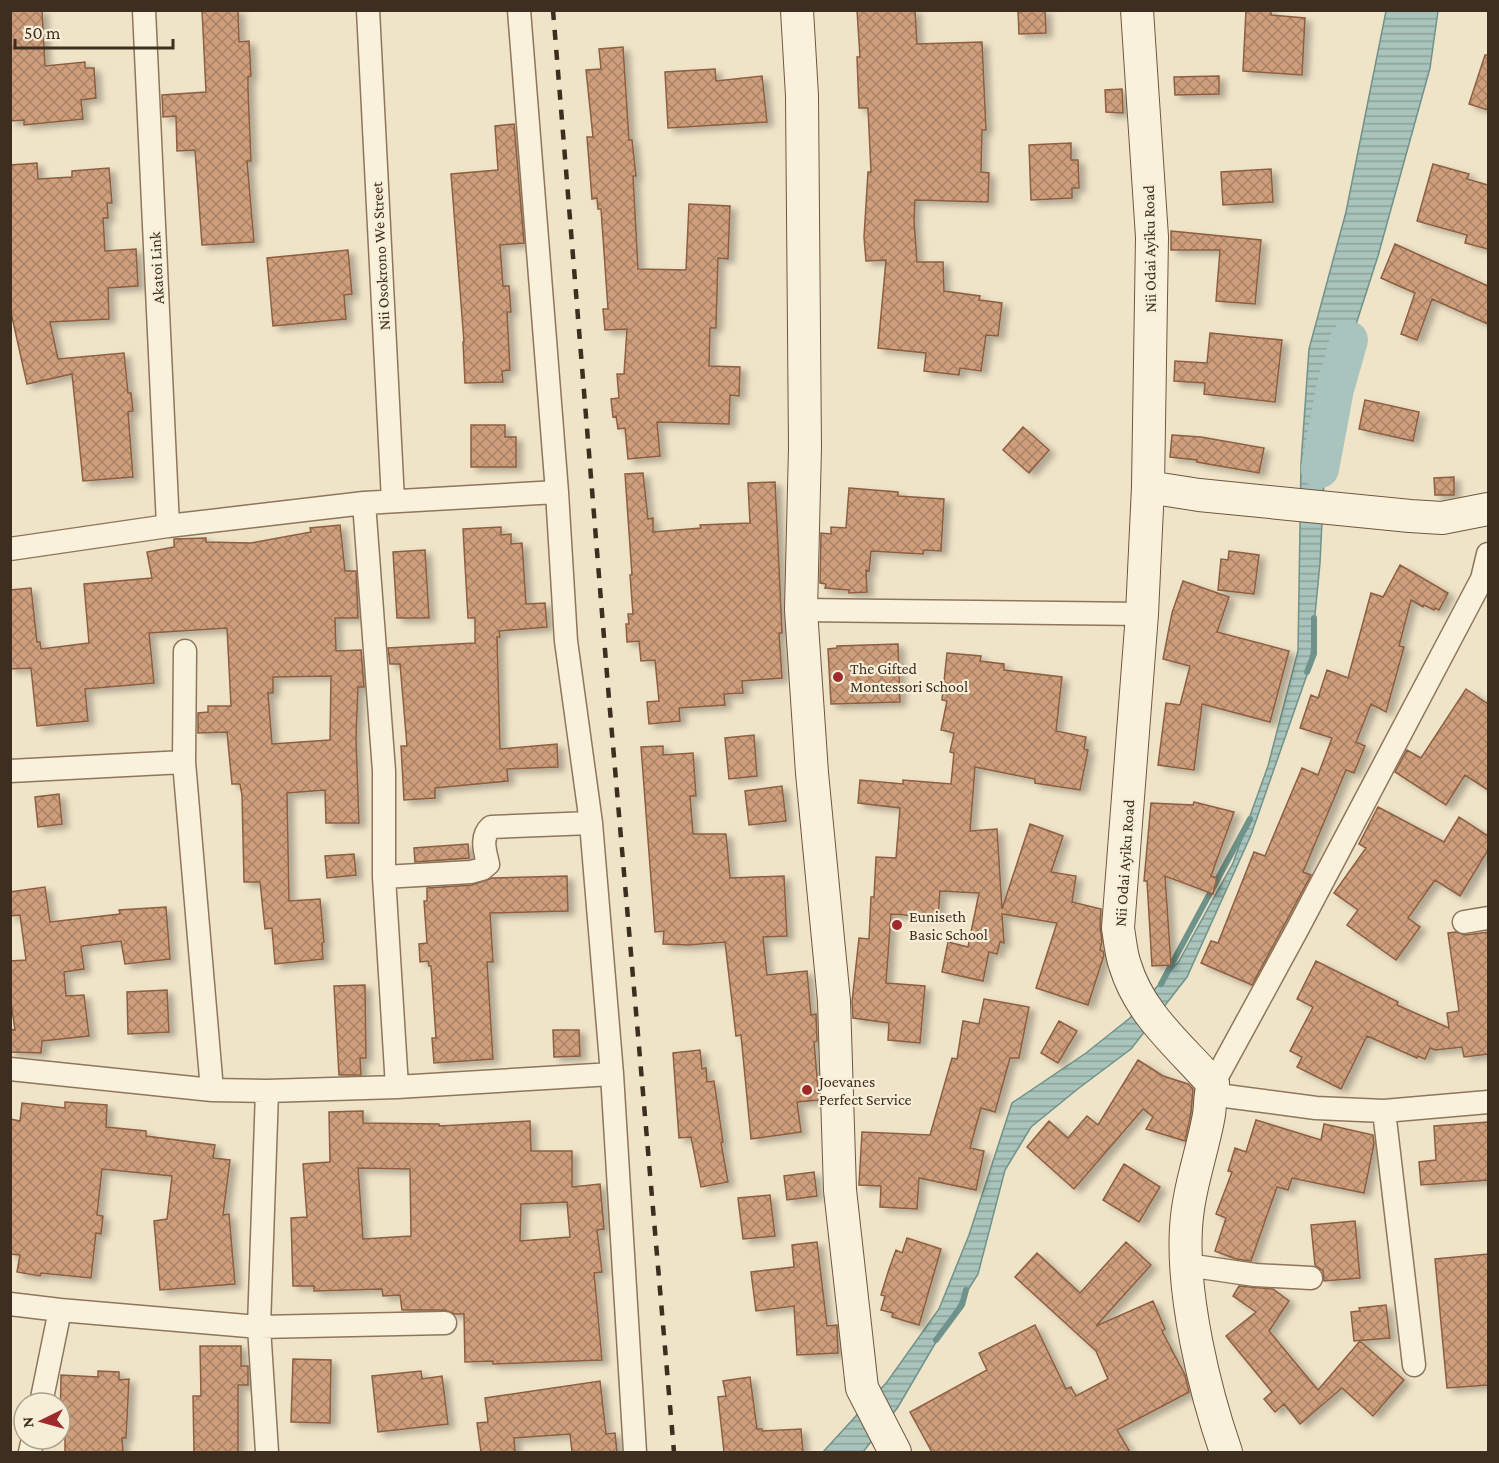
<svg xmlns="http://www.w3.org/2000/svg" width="1499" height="1463" font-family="'Crimson Pro',serif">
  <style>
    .water { fill: url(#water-rules); stroke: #6f938a; stroke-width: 1.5 }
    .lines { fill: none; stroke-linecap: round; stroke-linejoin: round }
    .stream { stroke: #6f938a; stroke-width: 6 }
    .river { stroke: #a9c4bc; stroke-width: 38 }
    .building { fill: url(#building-cross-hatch); stroke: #8d5f41; stroke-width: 1.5; fill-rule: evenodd; filter: url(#shadow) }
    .street-casing { stroke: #8d765c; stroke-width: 25 }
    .secondary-casing { stroke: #6f573f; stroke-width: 34 }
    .street { stroke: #faf1dc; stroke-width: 22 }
    .secondary { stroke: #faf1dc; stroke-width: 32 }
    .rail { stroke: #3d2e20; stroke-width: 4.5; stroke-dasharray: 10 10; stroke-linecap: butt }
    .poi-dot { fill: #9e2a2b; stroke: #f7eed8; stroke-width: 2 }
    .labels { text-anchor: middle; stroke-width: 4.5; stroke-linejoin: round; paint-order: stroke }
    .street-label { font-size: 16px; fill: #3d2e20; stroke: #f7eed8 }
    .poi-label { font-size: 16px; fill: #3d2e20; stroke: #f7eed8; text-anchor: start }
  </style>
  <defs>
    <pattern id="water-rules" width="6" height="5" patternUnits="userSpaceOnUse" patternTransform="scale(1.5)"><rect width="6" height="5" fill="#a9c4bc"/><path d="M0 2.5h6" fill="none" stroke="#8ba098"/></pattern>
    <pattern id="building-cross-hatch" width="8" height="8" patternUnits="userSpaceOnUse" patternTransform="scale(1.5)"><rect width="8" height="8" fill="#cf9f7d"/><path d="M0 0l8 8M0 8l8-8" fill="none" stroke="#a98266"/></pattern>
    <filter id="shadow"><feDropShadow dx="6" dy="4" stdDeviation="3" flood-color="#0004"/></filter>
  </defs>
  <rect width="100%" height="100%" fill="#f0e4c8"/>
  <!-- water -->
  <path class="water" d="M1386 11H1438L1430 68 1378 256 1331 402 1324 480 1320 563 1310 666 1251 835 1187 977 1131 1049 1079 1088 1031 1127 1005 1170 978 1274 940 1335 898 1407 863 1452H823L887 1382 939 1309 969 1235 1012 1103 1086 1053 1130 1018 1179 961 1233 863 1268 766 1298 651 1301 464 1309 349 1346 212Z"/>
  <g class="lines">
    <!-- stream -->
    <path class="stream" d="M1307 672 1314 654V618
      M1161 984 1250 819
      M936 1340 962 1305 966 1290"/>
    <!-- river -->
    <path class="river" d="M1320 469 1335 389 1349 340"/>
  </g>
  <!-- building -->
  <path class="building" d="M10 10H42L45 66 85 62V68H94L96 98 81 100 83 119 24 125V120L10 121Z
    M202 10H238L239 42 249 41 251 76 248 77V89L251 161H247L254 242 202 245 195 150 177 151 176 116 163 117 162 95 206 92Z
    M857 10H915L917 44 982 42 986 130H982L981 172 989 173 988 202 915 200 914 220 917 262H943L944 291 980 296 979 300 1002 303 998 336 986 335 981 371 960 368 959 375 924 371 926 353 878 348 886 260 866 261 864 237 868 172H871L868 108H859L857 57H860Z
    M1018 10H1045L1046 33 1019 34Z
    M1246 10H1271V15L1305 18 1302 75 1243 71Z
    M623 47 629 140H632L636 176H633L638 269 686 270 689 204 730 206 728 259 718 258 716 328H710L709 366 740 367 739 396 730 395 729 424 657 422 660 456 628 459 625 428 618 429 616 416 613 417 611 399 619 398 617 374H624L627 329 605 330 603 309H608L601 209H598L597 198 592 199 587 137H593L586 70 601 69 599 49Z
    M1485 55H1488V110L1469 104Z
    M715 69 716 81 762 76 767 122 668 128 665 72Z
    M1219 76V94L1175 95 1174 77Z
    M1122 89 1123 113 1106 112 1105 90Z
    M514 124 524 243 500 245 503 286H509L511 312H507L510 370 502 371 503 382 465 383 463 342H464L451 174 498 170 495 126Z
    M1071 143V160H1078L1079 188H1072V198L1031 200 1029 145Z
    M37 163 38 179 72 177V171L109 168 112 203H107L108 218H103L105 251 136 249 138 286 108 288 109 319 50 322 58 359 124 353 128 393H131L133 411 128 412 133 477 83 481 72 374 27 384 10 308V165Z
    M1433 164 1469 174 1467 179 1488 185V249L1465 243 1467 235 1417 221Z
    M1271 169 1273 202 1223 205 1221 172Z
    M1171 231 1261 240 1255 304 1216 301 1220 250H1171Z
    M1395 244 1488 286V324L1432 299 1417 340 1401 334 1415 293 1381 278Z
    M348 250 352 294 344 295 346 319 273 326 267 258Z
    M1210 333 1282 340 1275 402 1204 394 1205 383 1174 381 1175 361 1207 363Z
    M1365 400 1419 412 1413 441 1359 429Z
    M471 425H505V437H516V467H471Z
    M1023 427 1049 450 1029 473 1003 450Z
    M1172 435 1201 437 1264 448 1259 473 1197 462V460L1170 457Z
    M643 473 648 519 653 518V532L701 528 700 525 750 523 748 483 775 482 782 633H779L782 678 742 681 743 693 724 694 725 705 679 708 680 721 649 724 647 702 659 701 655 660 641 661 639 641 627 642 626 624H629L628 614H633L630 575H632L625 474Z
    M1454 477V495H1435L1434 478Z
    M849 488 898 492V496L944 499 941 551 924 550 923 554 871 551 869 571 866 570 867 592 849 593V590L825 588 826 584 820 583 821 533 831 534V527L846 528Z
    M340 525 345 571H356L358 618H335L336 651 361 650 364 687H358L356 738 359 823H326L325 790 287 793 289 901 320 899 324 942 322 943 323 959 275 964 272 928 265 929 260 882H244L242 795 240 784H232L227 732 198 733V713L208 712V706H231L227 628 149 633 154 683 85 689 88 721 37 726 31 668 10 669V590L31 588 37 642H40L41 649 89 643 84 584 152 578 147 552 174 547V539L206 538V542L251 543 311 532 310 528ZM331 676 330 740 272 744 268 693H273V677Z
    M501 527V535L511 534V544L522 543 526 604 545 603 547 627 499 631 500 637H497L500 749 557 744 558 767 507 769 508 781 435 788V798L404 800 401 746H407L400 664H390L388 648 475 643V618H468L463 529Z
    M425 550 429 618H397L393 552Z
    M1229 551 1259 555 1254 594 1218 590 1221 559 1228 560Z
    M1400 565 1448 593 1439 610 1435 608 1434 610 1424 605 1423 607 1411 600 1399 646 1404 647 1386 712 1371 704 1356 742 1365 746 1354 773 1346 770 1303 872 1311 875 1252 985 1201 963 1211 941 1218 943 1254 852 1265 856 1302 768 1318 775 1332 738 1300 728 1311 695 1318 698 1327 670 1348 678 1371 593 1383 597Z
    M1183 581 1229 597 1217 632 1289 651 1270 722 1202 704 1194 770 1158 765 1166 703 1180 705 1190 666 1163 659 1172 613Z
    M898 644 900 702 831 704 828 649 837 648V646Z
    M947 653 981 656 980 661 1004 664V670L1062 677 1056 731 1086 737 1084 749 1088 750 1080 790 1035 783V779L975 767 970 831 997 829 1002 909 1030 824 1063 836 1051 872 1076 876 1072 902 1101 909 1100 927 1102 941 1100 950 1103 951 1104 955 1088 1005 1036 988 1057 923 1002 914 1004 943 1000 942 997 954 989 952 983 981 942 972 948 942 968 947 979 893 940 891 938 917 891 914 886 983 925 986 920 1043 888 1040 889 1023 853 1018 852 1002 859 938 869 939 871 897H874L876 857 896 858 900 808 858 803 860 780 903 784V780L951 784 954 753 950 752 954 733 941 730 947 701 942 700Z
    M1466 689 1488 704V790L1465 775 1446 805 1395 772 1407 750 1421 758Z
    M754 735 757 776 729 779 725 738Z
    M663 746V755L693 753 696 796H690L693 834H726L730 878 784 876 787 936 763 937 767 975 807 971 811 1015 816 1014 817 1041 814 1042 819 1100 797 1102 801 1132 751 1139 741 1035 736 1036 725 942 688 945 663 944 664 931 655 932 641 747Z
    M782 786 786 821 749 825 745 791Z
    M59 794 62 824 38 827 35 797Z
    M1194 802 1234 812 1211 876 1217 878 1213 894 1165 876 1171 965 1152 966 1147 881H1144L1151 803 1193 805Z
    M1378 807 1444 842 1459 817 1488 836V850L1460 896 1435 880 1408 918 1420 927 1396 960 1347 925 1358 910 1334 893 1366 848 1359 844Z
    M468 844 469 858 415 862 414 848Z
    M354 854 356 875 327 878 325 856Z
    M567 876 568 911 490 913 493 962H487L493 1059 434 1063 432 1038H436L431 966H429L428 961 420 962 419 944 427 943 424 901H427V888L472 885 492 878Z
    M45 887 50 922 120 914 119 910 166 907 170 959 125 964 121 941 83 946 81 947 84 969 64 972 66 996 84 995 89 1036 42 1041 41 1053 10 1052V1029L15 1030 10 995V961L26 960 20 915 10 916V892Z
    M1456 932 1466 935 1488 932V1054L1464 1057 1462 1047 1435 1050 1430 1048 1425 1059 1418 1056 1417 1058 1367 1036 1341 1089 1297 1067 1302 1057 1290 1051 1313 1007 1297 999 1316 961 1398 1002 1397 1005 1449 1028 1447 1013 1459 1011 1448 933Z
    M365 985 366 1058H360L361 1075H339L334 986Z
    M167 990 169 1032 128 1034 127 992Z
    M984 999 1029 1007 1019 1058H1010L995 1112 981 1108 970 1148 984 1151 976 1190 919 1178 917 1209 880 1207 881 1186 859 1185 862 1132 930 1135 952 1058 957 1059 963 1021 979 1024Z
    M1059 1021 1077 1031 1058 1063 1041 1053Z
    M553 1030H579L580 1056 554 1057Z
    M700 1050 702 1069 706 1068 707 1082 714 1081 723 1142 721 1143 728 1182 701 1187 691 1137 679 1138 673 1053Z
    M1138 1060 1163 1076 1188 1084 1193 1089 1191 1113 1185 1141 1146 1129 1153 1117 1143 1109 1074 1189 1027 1147 1049 1121 1068 1138 1087 1116 1098 1125Z
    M65 1102 107 1105 106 1127 146 1131V1136L215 1145 213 1158 230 1160 223 1215 229 1214 235 1284 160 1290 154 1221 167 1219 172 1176 102 1169 97 1215 103 1216 101 1234 96 1233 91 1278 41 1273 40 1276 17 1272 20 1255 10 1254V1119L20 1121 22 1103 65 1108Z
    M363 1111V1123L439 1124V1126L530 1121 531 1151H572V1187L600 1184 604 1229 597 1230 602 1272 594 1273 602 1360 493 1364V1361L465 1362 464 1314H455L445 1310H402L400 1295 383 1296 382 1289 314 1291V1286H293L291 1218 307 1217 303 1164 330 1162 329 1112ZM358 1168 410 1169 411 1236 363 1239ZM567 1202 570 1237 520 1241 521 1204Z
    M1256 1120 1321 1140 1324 1124 1373 1135 1374 1144 1364 1193 1292 1178 1288 1190 1277 1187 1251 1261 1236 1259 1215 1251 1226 1218 1216 1214 1232 1172 1228 1171 1235 1148 1246 1152Z
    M1488 1122V1180L1421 1185 1419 1162 1436 1160 1434 1126Z
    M1124 1164 1160 1187 1139 1222 1103 1200Z
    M814 1172 817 1196 787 1200 784 1176Z
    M770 1195 775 1236 743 1239 738 1198Z
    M1355 1221 1360 1278 1324 1281 1323 1271 1315 1265 1311 1225Z
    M907 1238 941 1249 919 1325 892 1317 893 1313 881 1310 885 1296 881 1295 889 1269 896 1250 902 1253Z
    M817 1242 827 1326 837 1325 838 1353 797 1355 794 1306 756 1311 751 1272 794 1267 792 1245Z
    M1126 1242 1151 1265 1096 1326 1153 1301 1165 1329 1162 1331 1185 1375 1189 1392 1117 1430 1130 1452H932L910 1412 987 1370 979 1353 1035 1325 1066 1389 1071 1387 1076 1396 1108 1379 1096 1351 1015 1277 1037 1253 1080 1293Z
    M1488 1254V1385L1447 1388 1435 1259Z
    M1239 1286 1273 1289 1289 1301 1269 1331 1318 1390 1360 1341 1404 1380 1373 1416 1342 1388 1300 1424 1284 1404 1275 1412 1264 1399 1272 1392 1226 1336 1256 1312 1233 1296Z
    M1386 1305 1390 1338 1354 1341 1351 1312 1360 1311 1359 1308Z
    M200 1346H241V1366H248V1385H238V1452H194L193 1396H201Z
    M293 1359 331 1360 330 1423 291 1422Z
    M98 1371 119 1372V1380L129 1379 126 1438H122L123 1452H65V1433L60 1432 61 1375 98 1377Z
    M421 1371 422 1379 442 1376 448 1424 378 1432 372 1376Z
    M750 1377 757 1429H762V1431L801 1429 803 1452H724L718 1397 726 1396 723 1381Z
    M600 1381 606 1434 615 1433 617 1452H572L570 1434 514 1438 515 1452H481L477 1423 488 1422 485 1398Z"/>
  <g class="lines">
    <!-- street casing -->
    <g class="street-casing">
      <path id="street" d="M144 10 168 526
        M368 10 393 501
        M519 10 557 492 566 641 591 823 612 1074 635 1452
        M364 503 384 771V877L397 1087
        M10 549 168 526 364 503 557 492
        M801 610 1142 614
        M185 651 184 762 212 1090
        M10 771 184 762
        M384 877 471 872 482 869 488 864C485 851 480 837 491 827L591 823
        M1464 922 1488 918
        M10 1069 212 1090 267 1091 397 1087 612 1074
        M1213 1084 1298 928 1482 579 1488 554
        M267 1091 259 1327 267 1452
        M1210 1094 1316 1108 1384 1111 1488 1102
        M1384 1111 1414 1365
        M1187 1265 1255 1275 1311 1278
        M10 1304 60 1310 259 1327 445 1323
        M41 1403 60 1310
        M30 1452 33 1439"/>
    </g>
    <!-- secondary casing -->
    <g class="secondary-casing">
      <path id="secondary" d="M797 10 802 96 805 448 801 610 812 773 834 1001 840 1190 862 1388 895 1452
        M1137 10 1152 237 1148 487 1142 614 1118 928C1120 940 1121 954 1125 965 1140 1015 1180 1046 1213 1084 1209 1096 1211 1108 1208 1120 1201 1156 1188 1191 1186 1228 1182 1295 1204 1389 1226 1452
        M1148 487 1199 495 1410 516 1442 518 1488 509"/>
    </g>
    <!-- street -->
    <use href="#street" class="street"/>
    <!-- secondary -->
    <use href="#secondary" class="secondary"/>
    <!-- rail -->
    <path class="rail" d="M553 10 609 699 674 1452"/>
  </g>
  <!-- markers -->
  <g class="poi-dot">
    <circle cx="838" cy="677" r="6"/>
    <circle cx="897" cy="925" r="6"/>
    <circle cx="807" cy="1090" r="6"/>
  </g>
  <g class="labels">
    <!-- street labels -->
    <g class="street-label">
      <text transform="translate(1149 249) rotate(-91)" y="6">Nii Odai Ayiku Road</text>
      <text transform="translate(380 256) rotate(-93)" y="6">Nii Osokrono We Street</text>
      <text transform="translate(156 268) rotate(-93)" y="6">Akatoi Link</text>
      <text transform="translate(1124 863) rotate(-86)" y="6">Nii Odai Ayiku Road</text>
    </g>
    <!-- poi labels -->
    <g class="poi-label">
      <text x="850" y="674">The Gifted<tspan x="850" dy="18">Montessori School</tspan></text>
      <text x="909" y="922">Euniseth<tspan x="909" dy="18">Basic School</tspan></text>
      <text x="819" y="1087">Joevanes<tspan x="819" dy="18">Perfect Service</tspan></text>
    </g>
  </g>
  <!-- border -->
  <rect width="1499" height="1463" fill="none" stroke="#3d2e20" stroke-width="24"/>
  <!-- north arrow -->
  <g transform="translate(42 1421) rotate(265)"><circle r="28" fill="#f7eed8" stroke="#ada18e" stroke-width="1.5"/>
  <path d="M0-4.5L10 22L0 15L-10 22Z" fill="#9e2a2b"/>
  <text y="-9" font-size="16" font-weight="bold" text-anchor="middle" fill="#3d2e20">N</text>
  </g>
  <!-- scale -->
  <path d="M15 39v9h158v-9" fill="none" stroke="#3d2e20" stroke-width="3"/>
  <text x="24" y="39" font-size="18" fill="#3d2e20" stroke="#f7eed8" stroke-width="4.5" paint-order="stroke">50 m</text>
</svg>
